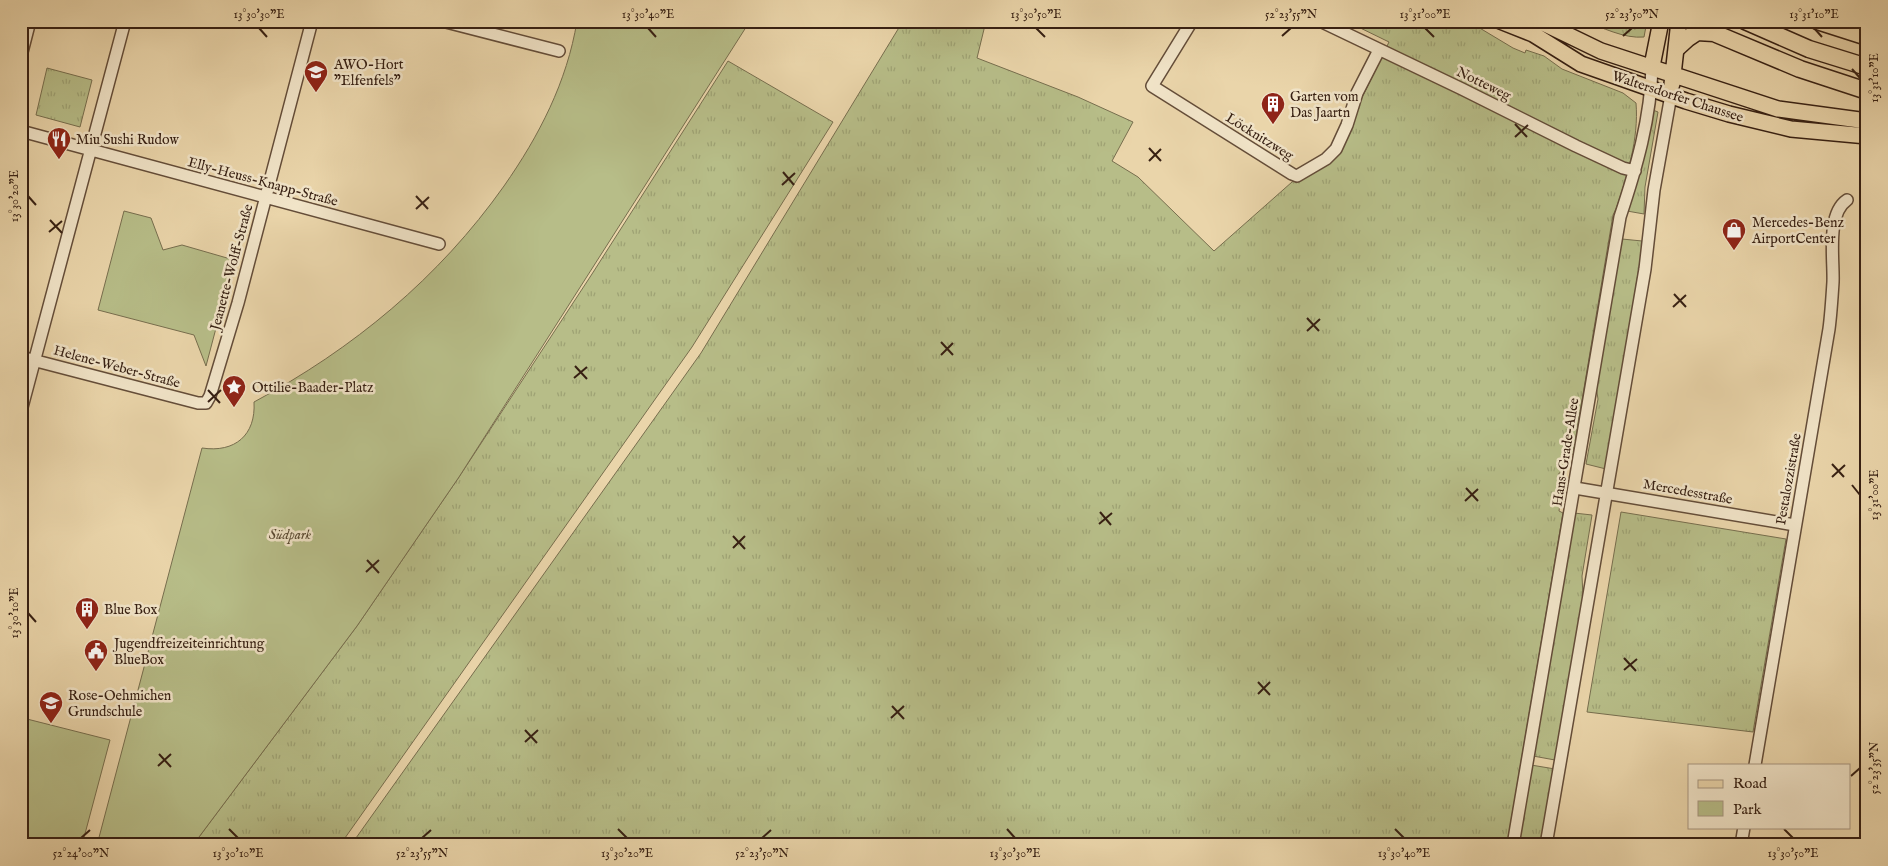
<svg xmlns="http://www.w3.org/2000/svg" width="1888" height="866" font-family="'IM FELL English',serif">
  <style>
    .grass { fill: url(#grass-tufts); stroke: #776e4e }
    .park { fill: #b7bd88; stroke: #776e4e }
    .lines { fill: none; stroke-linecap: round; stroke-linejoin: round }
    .minor-casing { stroke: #644d39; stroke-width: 14 }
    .major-casing { stroke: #372013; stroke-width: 18 }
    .highway-casing { stroke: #372013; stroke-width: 19 }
    .minor { stroke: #f1e4c8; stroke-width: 11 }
    .major { stroke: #ead5aa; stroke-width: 15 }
    .highway { stroke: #ead5aa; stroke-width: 16 }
    .ticks { fill: none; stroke: #372013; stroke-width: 2 }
    .labels { text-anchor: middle; stroke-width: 5; stroke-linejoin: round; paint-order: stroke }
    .poi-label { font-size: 14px; fill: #372013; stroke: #f1e4c8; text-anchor: start }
    .street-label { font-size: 14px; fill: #372013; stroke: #f1e4c8 }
    .park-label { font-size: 14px; font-style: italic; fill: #574730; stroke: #f1e4c8 }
    .neatline { fill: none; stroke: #372013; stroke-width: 2 }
    .ticks-label { font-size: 12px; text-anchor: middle; fill: #372013 }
  </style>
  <defs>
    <pattern id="grass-tufts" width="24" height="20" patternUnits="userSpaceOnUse" patternTransform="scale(1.25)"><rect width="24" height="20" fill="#b7bd88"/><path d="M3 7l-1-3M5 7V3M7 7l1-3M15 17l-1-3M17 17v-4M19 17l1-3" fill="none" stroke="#9ea274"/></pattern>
  </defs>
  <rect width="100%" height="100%" fill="#ead5aa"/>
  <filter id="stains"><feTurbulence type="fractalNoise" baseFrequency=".004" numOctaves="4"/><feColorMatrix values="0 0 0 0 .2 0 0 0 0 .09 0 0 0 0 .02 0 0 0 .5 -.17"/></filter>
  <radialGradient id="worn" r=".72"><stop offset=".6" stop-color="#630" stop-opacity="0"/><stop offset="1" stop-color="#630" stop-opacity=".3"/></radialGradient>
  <!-- grass -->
  <path class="grass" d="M903 21H986L977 58 1078 97 1133 122 1112 161 1138 177 1214 251 1292 182 1333 157 1389 42 1346 21H1459L1478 27 1513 48 1525 53 1526 50 1544 56 1562 69 1623 93 1636 103C1639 139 1627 176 1616 209L1613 215 1573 454H1570L1568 467 1564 472 1559 473 1557 491 1561 496 1559 511 1563 513 1507 845H351L701 353Z
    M1583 21H1611L1635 29 1640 26V21H1647L1644 37C1624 39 1602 27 1583 21Z
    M728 61 833 122 692 347 340 845H193L357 626 459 477 592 274Z
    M47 68 92 80 80 127 36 115Z
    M1653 110 1658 112 1645 187 1644 214 1627 211Z
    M1622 239 1642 241V249L1606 469 1586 464 1598 399 1596 386Z
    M1621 512 1786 539 1753 732 1587 712Z
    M1574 513 1592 515 1582 576 1583 597 1555 760 1533 756Z
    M1531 765 1555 769 1542 845H1518Z"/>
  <!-- park -->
  <path class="park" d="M577 21H750L459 477 357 626 193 845H97L202 448C235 453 256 435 254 402 353 349 439 278 504 186 539 136 567 82 577 21Z
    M124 211 151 218 163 250 182 245 234 260 206 366 194 335 98 310Z
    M23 718 110 740 82 845H21V724Z"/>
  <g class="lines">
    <!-- minor casing -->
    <g class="minor-casing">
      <path id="minor" d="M442 21 559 51
        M1192 21 1152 86 1292 174 1297 176 1326 159 1336 149 1347 125 1357 93 1379 50
        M1320 21 1462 89 1576 146 1623 168 1635 171
        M21 56 30 21
        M21 131 439 244
        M21 357 198 403H206L210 396 238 303 312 21
        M21 411 125 21
        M1575 488 1795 525
        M1755 765 1829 329C1831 314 1832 298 1833 282 1834 260 1826 214 1847 200
        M1513 845 1620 217C1636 169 1651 118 1652 66
        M1546 845 1645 269 1654 190 1671 95
        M1741 845 1744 827"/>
    </g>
    <!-- major casing -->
    <g class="major-casing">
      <path id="major" d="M1500 21 1533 34 1581 64 1686 101 1729 114 1791 129 1867 136
        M1539 21 1601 51 1778 109 1867 121
        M1652 66 1661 21
        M1672 84 1679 21"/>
    </g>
    <!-- highway casing -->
    <g class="highway-casing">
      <path id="highway" d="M1745 21 1809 49 1867 67
        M1817 21 1867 37
        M1677 48 1688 38 1697 32 1714 33 1800 69 1867 91"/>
    </g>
    <!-- minor -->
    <use href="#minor" class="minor"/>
    <!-- major -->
    <use href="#major" class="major"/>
    <!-- highway -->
    <use href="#highway" class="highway"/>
  </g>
  <!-- ticks -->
  <path class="ticks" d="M259 28 267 37M648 28 656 37M1036 28 1045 37M1425 28 1434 37M1814 28 1822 37M1282 36 1291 28M1623 36 1632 28M1852 69 1860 78M1515 124 1527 137M1515 137 1528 125M1149 148 1161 161M1149 161 1161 149M783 172 794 185M782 185 795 173M28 196 36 205M416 196 428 209M416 209 429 197M50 220 62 233M49 232 62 221M1674 294 1686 307M1673 307 1686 295M1307 318 1319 331M1307 331 1320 319M941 342 953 355M941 355 953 343M575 366 587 379M574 378 587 367M208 390 220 403M208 402 221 390M1832 464 1844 477M1832 477 1845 465M1852 485 1860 495M1466 488 1478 501M1465 501 1478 489M1100 512 1111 525M1099 524 1112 513M733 536 745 549M733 548 745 536M367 560 379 573M366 572 379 560M28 613 36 622M1624 658 1636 671M1624 670 1637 659M1258 682 1270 695M1258 694 1270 682M892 706 904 719M891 718 904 706M525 730 537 743M525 742 538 730M159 754 171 767M158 766 171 754M1851 776 1860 768M229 829 238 838M618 829 627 838M1007 829 1015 838M1395 829 1404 838M1784 829 1793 838M81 838 90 830M422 838 431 830M762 838 771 830"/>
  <!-- icons -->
  <defs>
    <g id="school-pin" transform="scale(1.25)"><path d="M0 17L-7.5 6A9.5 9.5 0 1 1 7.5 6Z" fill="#8f2418" stroke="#f1e4c8"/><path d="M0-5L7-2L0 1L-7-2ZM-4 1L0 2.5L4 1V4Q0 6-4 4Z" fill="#fff"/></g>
    <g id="building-pin" transform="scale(1.25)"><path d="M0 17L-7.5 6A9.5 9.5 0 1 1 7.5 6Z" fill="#8f2418" stroke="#f1e4c8"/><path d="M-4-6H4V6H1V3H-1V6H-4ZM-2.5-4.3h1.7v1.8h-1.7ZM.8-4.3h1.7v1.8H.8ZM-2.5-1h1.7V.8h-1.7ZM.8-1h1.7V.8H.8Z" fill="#fff"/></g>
    <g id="restaurant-pin" transform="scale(1.25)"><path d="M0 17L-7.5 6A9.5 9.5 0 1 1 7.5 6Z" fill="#8f2418" stroke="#f1e4c8"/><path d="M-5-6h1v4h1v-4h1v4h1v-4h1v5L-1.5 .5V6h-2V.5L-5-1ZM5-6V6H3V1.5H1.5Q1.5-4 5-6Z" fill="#fff"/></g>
    <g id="shop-pin" transform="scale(1.25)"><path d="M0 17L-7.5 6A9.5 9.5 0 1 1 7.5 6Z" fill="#8f2418" stroke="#f1e4c8"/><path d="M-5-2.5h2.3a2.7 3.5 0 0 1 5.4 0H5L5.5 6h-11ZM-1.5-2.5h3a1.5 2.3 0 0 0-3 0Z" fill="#fff"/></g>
    <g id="sight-pin" transform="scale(1.25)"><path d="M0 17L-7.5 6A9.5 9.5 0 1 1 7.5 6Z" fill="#8f2418" stroke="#f1e4c8"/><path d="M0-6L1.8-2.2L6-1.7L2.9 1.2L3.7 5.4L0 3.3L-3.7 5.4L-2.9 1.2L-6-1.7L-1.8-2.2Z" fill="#fff"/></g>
    <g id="civic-pin" transform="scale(1.25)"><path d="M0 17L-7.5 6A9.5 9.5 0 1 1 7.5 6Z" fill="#8f2418" stroke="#f1e4c8"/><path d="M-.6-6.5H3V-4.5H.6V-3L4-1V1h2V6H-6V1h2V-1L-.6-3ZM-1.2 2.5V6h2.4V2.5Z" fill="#fff"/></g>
  </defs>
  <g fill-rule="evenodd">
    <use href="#school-pin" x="316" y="72"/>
    <use href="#building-pin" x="1273" y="104"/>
    <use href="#restaurant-pin" x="59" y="139"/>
    <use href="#shop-pin" x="1734" y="230"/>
    <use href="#sight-pin" x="234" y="387"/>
    <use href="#building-pin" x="87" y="609"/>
    <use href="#civic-pin" x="96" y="651"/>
    <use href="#school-pin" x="51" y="703"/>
  </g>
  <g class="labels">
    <!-- poi labels -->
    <g class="poi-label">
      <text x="334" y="69">AWO-Hort<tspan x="334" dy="16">"Elfenfels"</tspan></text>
      <text x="1290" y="101">Garten vom<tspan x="1290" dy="16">Das Jaartn</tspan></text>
      <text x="76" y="144">Miu Sushi Rudow</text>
      <text x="1752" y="227">Mercedes-Benz<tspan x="1752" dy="16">AirportCenter</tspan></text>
      <text x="252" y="392">Ottilie-Baader-Platz</text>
      <text x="104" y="614">Blue Box</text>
      <text x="114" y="648">Jugendfreizeiteinrichtung<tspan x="114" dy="16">BlueBox</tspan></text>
      <text x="68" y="700">Rose-Oehmichen<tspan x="68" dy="16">Grundschule</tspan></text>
    </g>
    <!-- street labels -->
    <g class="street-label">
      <text transform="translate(1484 83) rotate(26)" y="5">Notteweg</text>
      <text transform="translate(1678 96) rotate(18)" y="5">Waltersdorfer Chaussee</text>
      <text transform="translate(1260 136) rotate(32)" y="5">Löcknitzweg</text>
      <text transform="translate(263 181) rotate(15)" y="5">Elly-Heuss-Knapp-Straße</text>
      <text transform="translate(231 267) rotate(-75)" y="5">Jeanette-Wolff-Straße</text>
      <text transform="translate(117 366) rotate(15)" y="5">Helene-Weber-Straße</text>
      <text transform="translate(1565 452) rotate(-81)" y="5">Hans-Grade-Allee</text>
      <text transform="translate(1788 479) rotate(-80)" y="5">Pestalozzistraße</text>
      <text transform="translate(1688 491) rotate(10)" y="5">Mercedesstraße</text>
    </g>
    <!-- park labels -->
    <g class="park-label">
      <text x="290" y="539">Südpark</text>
    </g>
  </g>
  <!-- margin -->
  <rect width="1888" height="866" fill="none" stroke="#ead5aa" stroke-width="55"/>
  <!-- legend -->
  <rect x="1688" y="764" width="162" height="65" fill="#f1e4c8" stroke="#a79680"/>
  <rect x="1698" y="780" width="25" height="8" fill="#ead5aa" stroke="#a79680"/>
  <text x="1733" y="788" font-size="15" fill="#372013">Road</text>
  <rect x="1698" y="801" width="25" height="15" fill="#b7bd88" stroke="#a79680"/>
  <text x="1733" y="814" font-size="15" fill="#372013">Park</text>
  <rect x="28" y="28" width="1832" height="810" class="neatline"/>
  <g class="ticks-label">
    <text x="259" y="18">13°30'30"E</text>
    <text x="648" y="18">13°30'40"E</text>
    <text x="1036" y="18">13°30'50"E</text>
    <text x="1291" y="18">52°23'55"N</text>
    <text x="1425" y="18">13°31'00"E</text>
    <text x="1632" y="18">52°23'50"N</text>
    <text x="1814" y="18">13°31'10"E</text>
    <text transform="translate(1874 78) rotate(-90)" y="4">13°31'10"E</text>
    <text transform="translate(14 196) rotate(-90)" y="4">13°30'20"E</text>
    <text transform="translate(1874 495) rotate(-90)" y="4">13°31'00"E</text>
    <text transform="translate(14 613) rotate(-90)" y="4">13°30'10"E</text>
    <text transform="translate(1874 768) rotate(-90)" y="4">52°23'35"N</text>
    <text x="81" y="857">52°24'00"N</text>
    <text x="238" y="857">13°30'10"E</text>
    <text x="422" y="857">52°23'55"N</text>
    <text x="627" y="857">13°30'20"E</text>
    <text x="762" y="857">52°23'50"N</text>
    <text x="1015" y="857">13°30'30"E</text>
    <text x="1404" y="857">13°30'40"E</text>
    <text x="1793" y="857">13°30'50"E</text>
  </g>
  <rect width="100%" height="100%" filter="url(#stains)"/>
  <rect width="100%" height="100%" fill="url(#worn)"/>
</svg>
